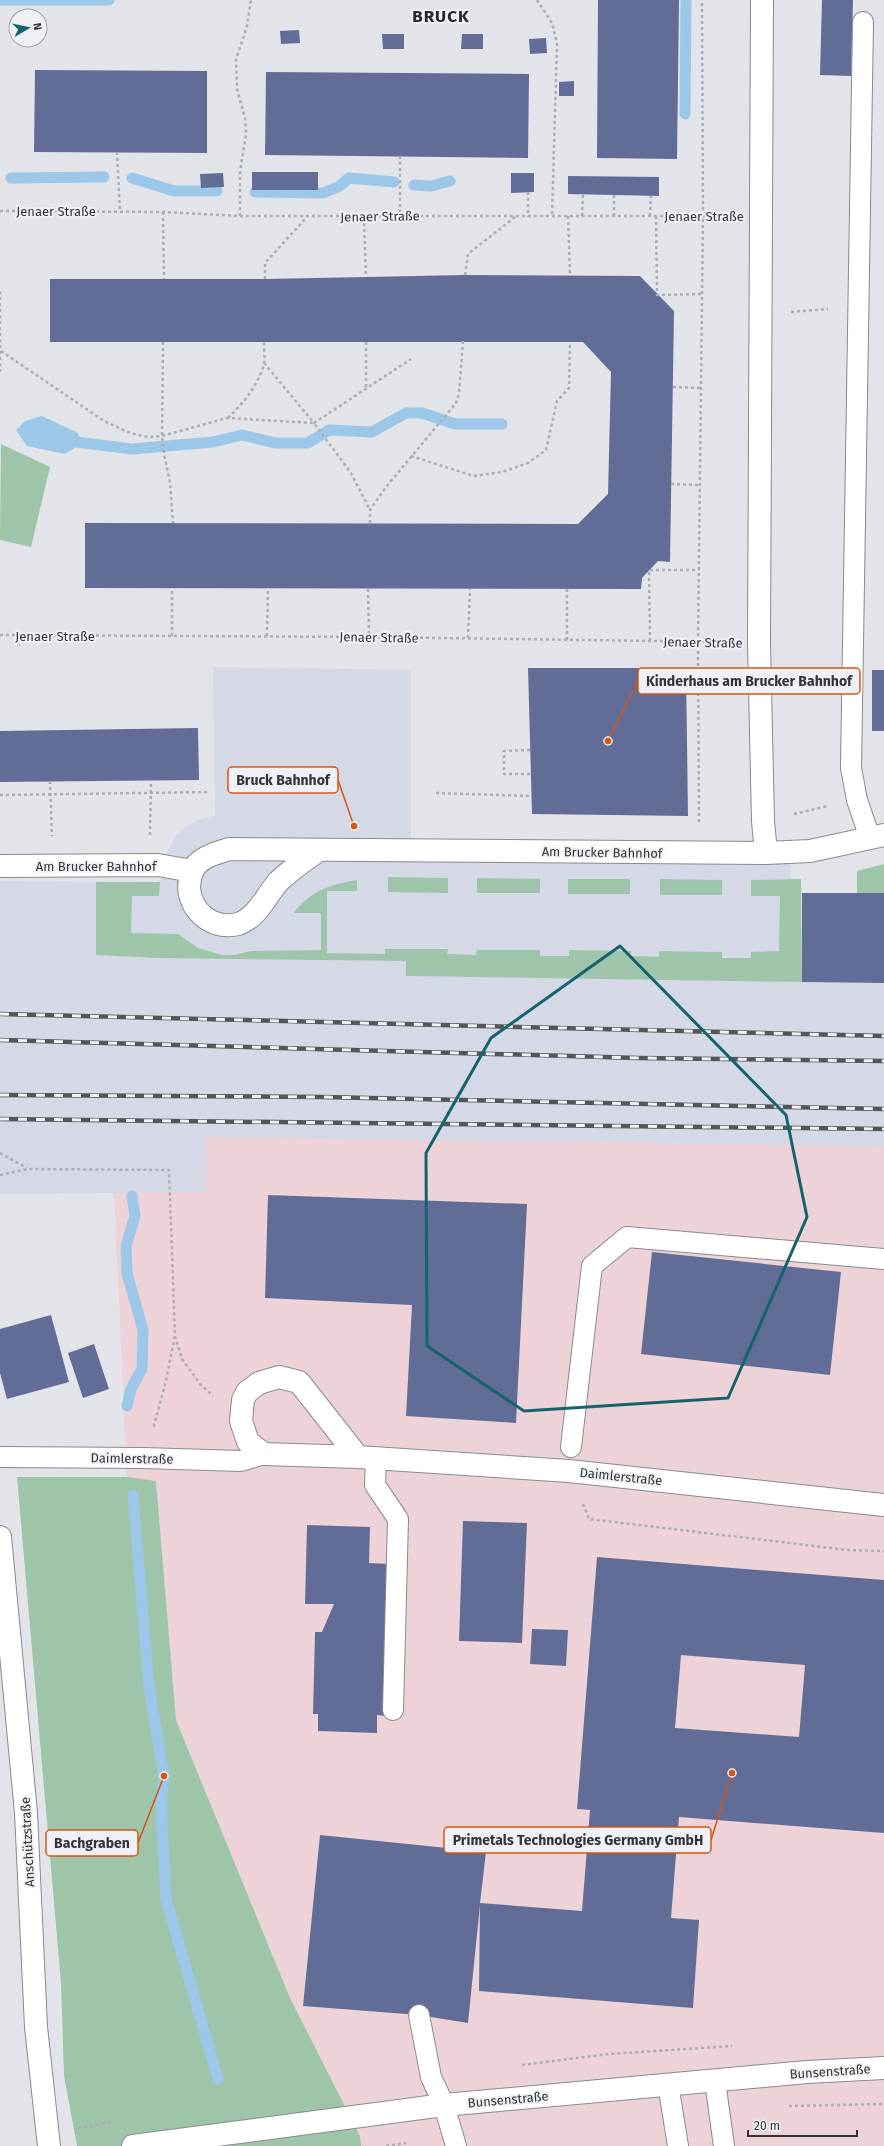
<svg xmlns="http://www.w3.org/2000/svg" width="884" height="2146" font-family="'Fira Sans',sans-serif">
  <style>
    .commercial { fill: #edd3d8 }
    .built { fill: #d5d9e5 }
    .green { fill: #9ec5aa }
    .water { fill: #9cc7e8 }
    .lines { fill: none; stroke-linecap: round; stroke-linejoin: round }
    .stream { stroke: #9cc7e8; stroke-width: 11 }
    .building { fill: #626d97; fill-rule: evenodd }
    .service-casing { stroke: #888a8f; stroke-width: 22 }
    .minor-casing { stroke: #888a8f; stroke-width: 24 }
    .tertiary-casing { stroke: #888a8f; stroke-width: 24 }
    .path { stroke: #acadb2; stroke-width: 2.5; stroke-dasharray: 3 3; stroke-linecap: butt }
    .service { stroke: #fff; stroke-width: 20 }
    .minor { stroke: #fff; stroke-width: 22 }
    .tertiary { stroke: #fff; stroke-width: 22 }
    .rail-casing { stroke: #545558; stroke-width: 4.5 }
    .rail { stroke: #eff1f7; stroke-width: 3; stroke-dasharray: 9; stroke-linecap: butt }
    .marked { fill: none; stroke: #15636c; stroke-width: 3; stroke-linejoin: round }
    .labels { text-anchor: middle; stroke-width: 4; stroke-linejoin: round; paint-order: stroke }
    .street-label { font-size: 13px; fill: #333436; stroke: #eff1f7 }
    .district-label { font-size: 17px; font-weight: bold; letter-spacing: 1px; fill: #28292d; stroke: #eff1f7 }
    .leader { fill: none; stroke: #d65510; stroke-width: 1.5 }
    .callout-dot { fill: #d65510; stroke: #eff1f7; stroke-width: 1.5 }
    .callout { fill: #eff1f7; stroke: #d65510; stroke-width: 1.5 }
    .callout-label { font-size: 14px; text-anchor: middle; font-weight: bold; fill: #333436 }
  </style>
  <rect width="100%" height="100%" fill="#e2e4ea"/>
  <!-- commercial -->
  <path class="commercial" d="M207 1137 884 1146V2146H361L360 2136 290 1998 176 1720 156 1482 127 1477 114 1192H206Z"/>
  <!-- built -->
  <path class="built" d="M213 667 411 670V842L791 850 788 982 884 983V1146L207 1137 206 1192 0 1194V881L160 882 166 854 175 837 186 826 201 819 215 816Z"/>
  <!-- green -->
  <path class="green" d="M1 444 50 467 31 547 0 540Z
    M884 864V893H857V871Z
    M388 877 448 878V893L388 892Z
    M477 878 540 879V893H477Z
    M568 879H630V894H568Z
    M660 879 722 880V895H660Z
    M801 879 802 982 406 976V961L159 958 96 955V882H160L159 896H132L131 933 178 934 198 948 222 955H235L251 951 321 950V913H294C309 891 332 884 357 880V891H327V953L385 954V949H448L447 954 476 955 477 950H540V956H569V950L631 951V956L659 957V951L722 952V958H751V952L779 951 780 896H751V880Z
    M17 1477H127L156 1481 176 1720 290 1998 360 2136 361 2146H77L64 2076 61 1983Z"/>
  <!-- water -->
  <path class="water" d="M42 416 78 433 81 444 65 454 27 446 16 430 25 421Z"/>
  <g class="lines">
    <!-- stream -->
    <path class="stream" d="M0 0H109
      M685 114 686 0
      M11 178 104 177
      M132 178 174 191H217
      M414 185 431 186 450 181
      M255 192 323 193 338 187 349 178 394 182
      M68 441 132 449 213 442 242 435 275 443H308L329 430 372 432 406 413H422L455 424H502
      M127 1406 131 1389 142 1369 143 1330 127 1273 126 1246 135 1216 132 1196
      M133 1495 149 1688 164 1776 161 1804 166 1899 218 2079"/>
  </g>
  <!-- building -->
  <path class="building" d="M598 0H679L677 159 597 158Z
    M822 0H853L851 76 820 75Z
    M299 30 300 43 281 44 280 31Z
    M382 34H404V49H383Z
    M462 34H483V49H461Z
    M546 38 547 53 530 54 529 39Z
    M35 70 207 71V153L34 152Z
    M266 72 529 74 528 158 265 155Z
    M574 81V96H559V82Z
    M252 172H318V190H252Z
    M223 173 224 187 201 188 200 174Z
    M511 173H534V192L511 193Z
    M568 176 659 177V196L568 194Z
    M465 275 640 276 674 311 670 562 658 561 642 578 641 589 85 588V523L578 524 608 494 611 372 583 342H50V279H265Z
    M528 668H686L688 816 532 814Z
    M872 670H884V731H872Z
    M198 728 199 780 0 782V731Z
    M802 893H884V983L802 982Z
    M268 1195 527 1204 516 1423 406 1416 412 1305 265 1298Z
    M652 1252 841 1272 830 1375 641 1354Z
    M51 1315 69 1382 7 1399 0 1373V1329Z
    M94 1344 109 1389 83 1398 68 1353Z
    M463 1521 527 1523 522 1643 459 1641Z
    M307 1525 370 1527 369 1563 389 1564 386 1716 377 1715V1733L318 1731V1714H313L315 1632H322L334 1604H305Z
    M597 1557 884 1580V1833L679 1817 671 1918 699 1920 693 2008 479 1991 480 1905 468 2023 419 2015 303 2006 320 1835 486 1852 480 1903 582 1911 590 1810 577 1809ZM681 1655 805 1665 799 1737 675 1728Z
    M532 1629 568 1630 566 1666 530 1664Z"/>
  <g class="lines">
    <!-- service casing -->
    <g class="service-casing">
      <path id="service" d="M863 22 851 768 857 800 870 838
        M571 1447 592 1266 627 1237 884 1259
        M0 1457 143 1458 241 1461 264 1454
        M376 1459 375 1485 398 1519 393 1710
        M419 2015 431 2077 444 2105 456 2146
        M715 2081 724 2146
        M668 2084 678 2146"/>
    </g>
    <!-- minor casing -->
    <g class="minor-casing">
      <path id="minor" d="M762 0 759 643 763 821 766 853
        M319 850C305 860 290 870 278 882 266 896 257 918 238 924 208 932 180 902 192 872 197 858 216 853 229 849L766 853 810 851 884 835
        M0 866 158 865 192 871
        M358 1457 299 1382 279 1377 259 1383 247 1392 243 1400 241 1421 248 1442 264 1454 358 1457 569 1471 884 1505
        M0 1537 26 1813 36 2027 49 2146"/>
    </g>
    <!-- tertiary casing -->
    <g class="tertiary-casing">
      <path id="tertiary" d="M133 2146 444 2105 807 2072 884 2068"/>
    </g>
    <!-- path -->
    <path class="path" d="M537 0 552 23 557 43 552 216
      M117 152 120 211
      M400 156V215
      M528 192V217
      M0 211 163 212 240 216H731
      M163 212 164 279
      M240 216V171L246 135 245 118 237 89 236 60 247 26 251 0
      M568 216 570 275
      M582 216 583 194
      M614 216V195
      M650 216 651 196
      M656 216 657 295 703 294
      M364 217 366 277
      M465 275 468 254 515 217
      M265 279V263L307 217
      M0 291V374
      M791 312 828 309
      M163 342 162 436 164 454 170 482 173 523
      M366 342V388
      M1 351 104 421 130 433 148 437 162 436 227 418 314 423 351 473 370 510
      M264 363 314 423 411 359
      M673 387 701 388
      M228 418C243 403 258 386 264 364 265 357 264 349 264 342
      M411 456 474 476 502 472 528 463 546 450 557 401 569 388 570 342
      M671 484 700 485
      M370 523V510L386 487 456 403 459 394 463 341
      M368 589 369 637
      M567 589V640
      M0 635 369 637 728 642
      M172 636V588
      M267 636 268 588
      M468 638 470 589
      M650 641 649 570H699
      M530 750 504 751V774H531
      M50 781 52 836
      M436 793 531 796
      M0 795 210 792
      M794 814 828 806
      M699 822 698 642 703 216 702 0
      M150 835 151 781
      M0 1153 27 1168
      M0 1175 28 1169 169 1170 175 1335 166 1381 153 1429
      M175 1336 182 1359 200 1384 213 1396
      M583 1504 589 1519 848 1550 884 1551
      M522 2065 609 2054 732 2046
      M789 2106 884 2104
      M78 2128 115 2122
      M386 2146 406 2143"/>
    <!-- service -->
    <use href="#service" class="service"/>
    <!-- minor -->
    <use href="#minor" class="minor"/>
    <!-- tertiary -->
    <use href="#tertiary" class="tertiary"/>
    <!-- rail casing -->
    <g class="rail-casing">
      <path id="rail" d="M0 1014 884 1036
        M0 1040 638 1058 884 1061
        M0 1095 322 1097 884 1109
        M0 1119 884 1129"/>
    </g>
    <!-- rail -->
    <use href="#rail" class="rail"/>
  </g>
  <!-- marked area -->
  <path class="marked" d="M620 946 786 1115 807 1217 728 1398 524 1411 427 1346 426 1153 491 1038Z"/>
  <g class="labels">
    <!-- street labels -->
    <g class="street-label">
      <text x="56" y="216">Jenaer Straße</text>
      <text transform="translate(380 216) rotate(-1)" y="5">Jenaer Straße</text>
      <text x="704" y="221">Jenaer Straße</text>
      <text x="55" y="641">Jenaer Straße</text>
      <text transform="translate(379 637) rotate(1)" y="5">Jenaer Straße</text>
      <text transform="translate(703 642) rotate(1)" y="5">Jenaer Straße</text>
      <text transform="translate(602 852) rotate(1)" y="5">Am Brucker Bahnhof</text>
      <text x="96" y="871">Am Brucker Bahnhof</text>
      <text transform="translate(132 1458) rotate(1)" y="5">Daimlerstraße</text>
      <text transform="translate(621 1476) rotate(6)" y="5">Daimlerstraße</text>
      <text transform="translate(27 1842) rotate(-93)" y="5">Anschützstraße</text>
      <text transform="translate(830 2071) rotate(-4)" y="5">Bunsenstraße</text>
      <text transform="translate(508 2099) rotate(-5)" y="5">Bunsenstraße</text>
    </g>
    <!-- district labels -->
    <g class="district-label">
      <text x="441" y="22">BRUCK</text>
    </g>
  </g>
  <!-- callouts -->
  <path class="leader" d="M608 741L638 681M354 826L338 780M732 1773L711 1840M164 1776L138 1843"/>
  <g class="callout-dot">
    <circle cx="608" cy="741" r="4"/>
    <circle cx="354" cy="826" r="4"/>
    <circle cx="732" cy="1773" r="4"/>
    <circle cx="164" cy="1776" r="4"/>
  </g>
  <g class="callout">
    <rect x="638" y="668" width="222" height="26" rx="4"/>
    <rect x="228" y="767" width="110" height="26" rx="4"/>
    <rect x="444" y="1827" width="267" height="26" rx="4"/>
    <rect x="46" y="1830" width="92" height="26" rx="4"/>
  </g>
  <g class="callout-label">
    <text x="749" y="686">Kinderhaus am Brucker Bahnhof</text>
    <text x="283" y="785">Bruck Bahnhof</text>
    <text x="578" y="1845">Primetals Technologies Germany GmbH</text>
    <text x="92" y="1848">Bachgraben</text>
  </g>
  <!-- north arrow -->
  <g transform="translate(28 28) rotate(81)"><circle r="19" fill="#eff1f7" stroke="#a4a5aa"/>
  <path d="M0-3L7 15L0 10L-7 15Z" fill="#15636c"/>
  <text y="-6" font-size="11" font-weight="bold" text-anchor="middle" fill="#333436">N</text>
  </g>
  <!-- scale -->
  <path d="M748 2130v6h109v-6" fill="none" stroke="#333436" stroke-width="2"/>
  <text x="754" y="2130" font-size="12" fill="#333436" stroke="#eff1f7" stroke-width="3" paint-order="stroke">20 m</text>
</svg>
